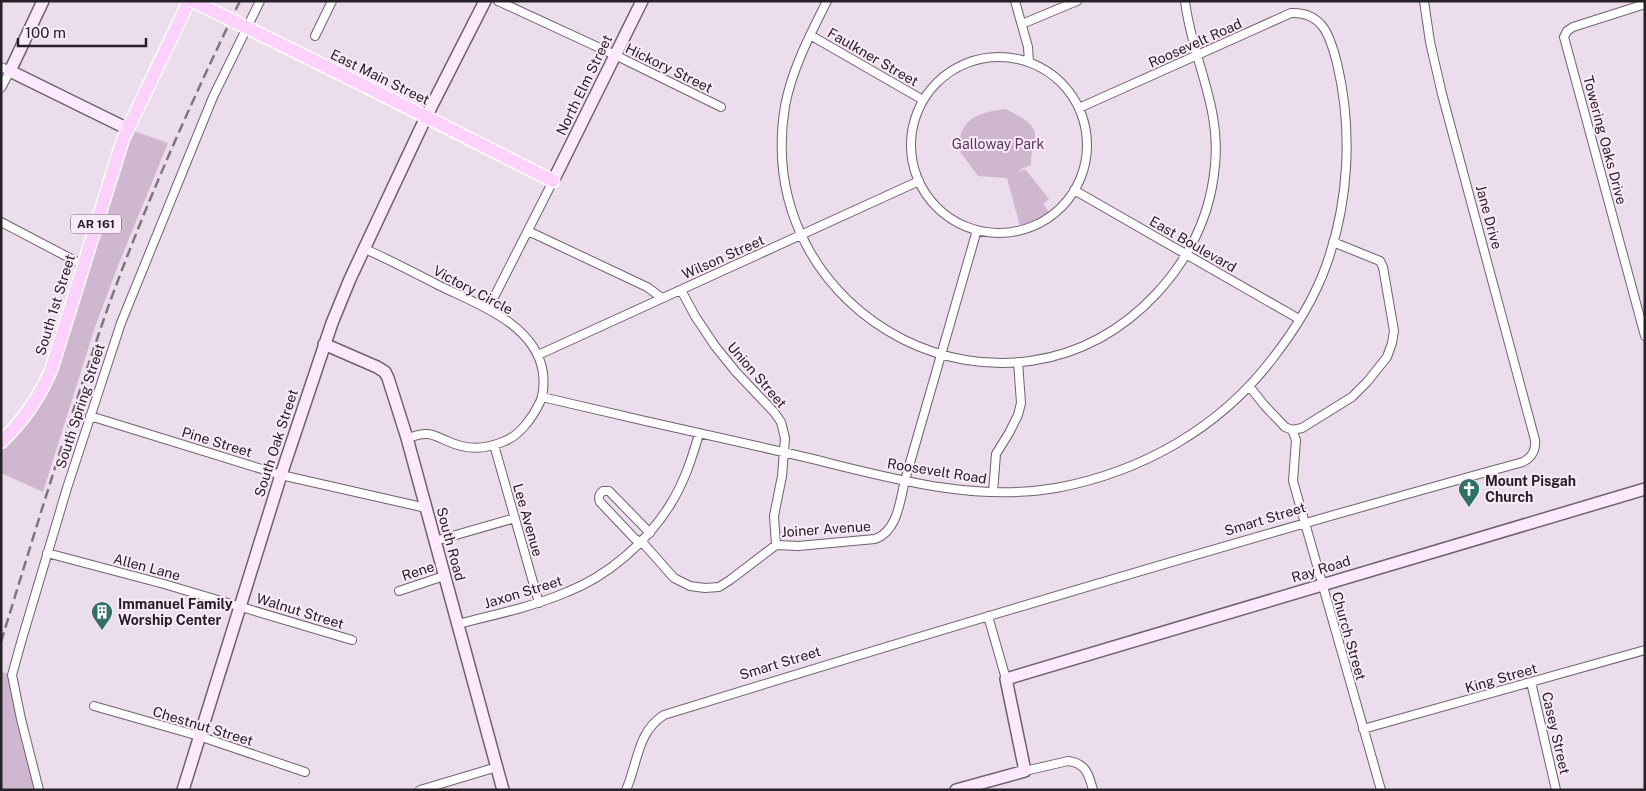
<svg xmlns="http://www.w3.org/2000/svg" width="1646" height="791" font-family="'Public Sans',sans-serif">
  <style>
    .green { fill: #cfb7cf }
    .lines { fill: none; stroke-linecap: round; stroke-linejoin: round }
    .street-casing { stroke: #6f626f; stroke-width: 10 }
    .secondary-casing { stroke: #6f626f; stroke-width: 14 }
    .primary-casing { stroke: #fff; stroke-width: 15 }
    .street { stroke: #fff; stroke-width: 8 }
    .secondary { stroke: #fee8fe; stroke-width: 11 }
    .primary { stroke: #fdd1fd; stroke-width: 12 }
    .rail { stroke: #7e757e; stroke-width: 2.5; stroke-dasharray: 10 5; stroke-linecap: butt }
    .primary-bridge-casing { stroke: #fff; stroke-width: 15; stroke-linecap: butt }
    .primary-bridge { stroke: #fdd1fd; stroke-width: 12 }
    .labels { text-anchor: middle; stroke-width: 4; stroke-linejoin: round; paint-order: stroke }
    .shield { fill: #faeaf9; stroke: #665d65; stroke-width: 1 }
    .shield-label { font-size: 12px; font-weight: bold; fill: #262126 }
    .street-label { font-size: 14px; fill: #262126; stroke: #faeaf9 }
    .park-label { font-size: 14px; fill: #5e355f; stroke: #faeaf9 }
    .poi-label { font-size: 14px; font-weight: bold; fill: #262126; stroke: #faeaf9; text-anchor: start }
  </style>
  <rect width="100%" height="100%" fill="#ecddec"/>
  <!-- green -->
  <path class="green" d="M1005 109C1014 113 1034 122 1035 134 1035 144 1030 154 1031 165L1021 169 1018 172 1025 169 1049 199 1043 204 1051 215 1035 225 1021 230 1007 178 978 176 958 149C959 143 960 135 963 129 971 114 990 111 1005 109Z
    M128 129 168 143 118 266 95 327 43 492 1 473V442L35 402Z
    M1 672 12 675 39 790H1Z"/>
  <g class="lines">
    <!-- street casing -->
    <g class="street-casing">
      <path id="street" d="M498 1 615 55 721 107
        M827 1C810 35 792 69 785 106 750 319 1009 452 1157 293 1190 257 1211 213 1215 165 1221 105 1192 59 1185 1
        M1015 1 1028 47 1029 62
        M1645 4 1573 27 1567 31 1564 37 1645 336
        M1022 24 1077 1
        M810 35 923 100
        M315 36 332 1
        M911 145a88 88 0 1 1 176 0a88 88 0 1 1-176 0Z
        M1 67 10 71 1 88
        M1074 190 1299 319
        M1 222 83 265
        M528 231 647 287 662 298
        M365 249C390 260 415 273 440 286 477 304 536 324 543 373 544 383 544 393 540 402 533 417 520 435 505 441 484 450 467 450 447 441 440 438 432 433 425 434 419 434 412 437 407 438
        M681 290 695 316 715 346 736 372 774 412 781 422 785 438 782 476 774 516 776 545
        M488 309 553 181
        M538 355 919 181
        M1249 386 1265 406 1285 427 1292 430 1302 428 1352 397 1367 382 1387 357 1392 343 1394 331 1383 267 1380 261 1333 242
        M542 397C622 416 703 434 783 452 872 472 964 504 1056 488 1142 472 1220 428 1273 358 1294 331 1314 299 1326 266 1349 202 1353 130 1337 63 1330 36 1323 12 1291 13L1079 108
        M90 416 281 475 426 508
        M1292 430 1296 440 1293 481 1381 790
        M494 445 539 603
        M993 492 996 454 1009 433 1018 415 1021 403 1018 362
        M650 533 609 491H603C599 494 598 497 600 502L635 539 643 543 674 578 690 586 705 588 719 587 730 580 776 545 798 546 875 539C898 531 900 500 905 480L977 230
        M435 541 515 518
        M47 553 164 584 352 640
        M399 591 444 576
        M988 616 1006 679
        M457 624C494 615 532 607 567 592 608 576 647 542 670 505 684 483 692 458 699 434
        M1531 682 1556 790
        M94 706 199 736 305 772
        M1363 729 1645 650
        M1025 771 1068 761C1086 763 1089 775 1093 790
        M39 790 21 719 12 675 22 639 67 488 121 323 213 97 260 1
        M420 790 497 767
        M626 790C638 763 637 732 664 715 949 627 1235 541 1523 462 1532 457 1536 451 1535 440L1442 94 1430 42 1424 1"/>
    </g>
    <!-- secondary casing -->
    <g class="secondary-casing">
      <path id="secondary" d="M43 1 10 71 128 129
        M553 181 642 1
        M324 344 377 367 385 372 388 378 407 438 503 790
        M183 790 281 475 332 323 350 279 426 117 485 1
        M956 790 1025 771 1006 679 1645 489"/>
    </g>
    <!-- primary casing -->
    <g class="primary-casing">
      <path id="primary" d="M365 86 553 181
        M1 442C23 421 39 398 51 370L123 139 189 1"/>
    </g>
    <!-- street -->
    <use href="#street" class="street"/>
    <!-- secondary -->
    <use href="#secondary" class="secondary"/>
    <!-- primary -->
    <use href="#primary" class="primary"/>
    <!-- rail -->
    <path class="rail" d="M1 642C35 531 69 420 107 310 145 205 191 102 240 1"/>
    <!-- primary-bridge casing -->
    <g class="primary-bridge-casing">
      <path id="primary-bridge" d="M193 1 365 86"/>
    </g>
    <!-- primary-bridge -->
    <use href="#primary-bridge" class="primary-bridge"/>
  </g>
  <!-- icons -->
  <defs>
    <g id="church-pin" transform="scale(1.125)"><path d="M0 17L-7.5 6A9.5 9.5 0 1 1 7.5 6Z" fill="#2f7263" stroke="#faeaf9"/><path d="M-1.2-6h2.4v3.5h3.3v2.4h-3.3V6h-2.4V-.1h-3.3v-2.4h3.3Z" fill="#fff"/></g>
    <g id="building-pin" transform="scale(1.125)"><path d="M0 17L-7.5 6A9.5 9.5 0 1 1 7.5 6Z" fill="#2f7263" stroke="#faeaf9"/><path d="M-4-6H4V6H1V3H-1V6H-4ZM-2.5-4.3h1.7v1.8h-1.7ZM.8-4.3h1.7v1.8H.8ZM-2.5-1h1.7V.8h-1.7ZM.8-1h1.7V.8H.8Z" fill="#fff"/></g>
  </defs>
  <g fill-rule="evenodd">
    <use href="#church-pin" x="1469" y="489"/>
    <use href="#building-pin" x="102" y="612"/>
  </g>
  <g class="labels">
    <!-- shield labels -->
    <rect class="shield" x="71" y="214.5" width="50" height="19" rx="4"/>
    <g class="shield-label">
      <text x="96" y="228">AR 161</text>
    </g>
    <!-- street labels -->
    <g class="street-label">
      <text transform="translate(1195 43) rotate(-24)" y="5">Roosevelt Road</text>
      <text transform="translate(873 57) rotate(30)" y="5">Faulkner Street</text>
      <text transform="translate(669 68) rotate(26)" y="5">Hickory Street</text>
      <text transform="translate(380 77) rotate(26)" y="5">East Main Street</text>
      <text transform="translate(584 85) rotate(-64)" y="5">North Elm Street</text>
      <text transform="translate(1605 140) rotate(75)" y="5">Towering Oaks Drive</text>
      <text transform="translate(1489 217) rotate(75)" y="5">Jane Drive</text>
      <text transform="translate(1193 244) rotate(30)" y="5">East Boulevard</text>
      <text transform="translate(723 257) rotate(-24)" y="5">Wilson Street</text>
      <text transform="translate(473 290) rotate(28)" y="5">Victory Circle</text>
      <text transform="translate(55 305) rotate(-73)" y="5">South 1st Street</text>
      <text transform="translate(757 375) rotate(49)" y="5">Union Street</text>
      <text transform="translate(80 406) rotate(-72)" y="5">South Spring Street</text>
      <text transform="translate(217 442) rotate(17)" y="5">Pine Street</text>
      <text transform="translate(276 443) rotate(-72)" y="5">South Oak Street</text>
      <text transform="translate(937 471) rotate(9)" y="5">Roosevelt Road</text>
      <text transform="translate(1265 519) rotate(-17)" y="5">Smart Street</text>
      <text transform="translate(528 520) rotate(74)" y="5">Lee Avenue</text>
      <text transform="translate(826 529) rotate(-4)" y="5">Joiner Avenue</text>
      <text transform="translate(451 544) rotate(75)" y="5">South Road</text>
      <text transform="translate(147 567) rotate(15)" y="5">Allen Lane</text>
      <text transform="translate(1321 569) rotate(-17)" y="5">Ray Road</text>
      <text transform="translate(418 571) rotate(-18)" y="5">Rene</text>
      <text transform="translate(523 592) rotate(-17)" y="5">Jaxon Street</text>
      <text transform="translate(300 611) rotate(17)" y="5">Walnut Street</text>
      <text transform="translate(1349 636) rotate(74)" y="5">Church Street</text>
      <text transform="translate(780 663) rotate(-17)" y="5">Smart Street</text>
      <text transform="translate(1501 678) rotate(-16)" y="5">King Street</text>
      <text transform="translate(203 726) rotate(17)" y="5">Chestnut Street</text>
      <text transform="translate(1556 733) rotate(77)" y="5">Casey Street</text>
    </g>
    <!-- park labels -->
    <g class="park-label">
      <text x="998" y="149">Galloway Park</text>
    </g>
    <!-- poi labels -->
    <g class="poi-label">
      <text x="1485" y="486">Mount Pisgah<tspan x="1485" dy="16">Church</tspan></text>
      <text x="118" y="609">Immanuel Family<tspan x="118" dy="16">Worship Center</tspan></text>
    </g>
  </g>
  <!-- border -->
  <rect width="1646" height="791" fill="none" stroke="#262126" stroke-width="5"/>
  <!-- scale -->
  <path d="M18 38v8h128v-8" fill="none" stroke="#262126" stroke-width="2.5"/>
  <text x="25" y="38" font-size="15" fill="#262126" stroke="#faeaf9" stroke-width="4" paint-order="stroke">100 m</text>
</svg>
